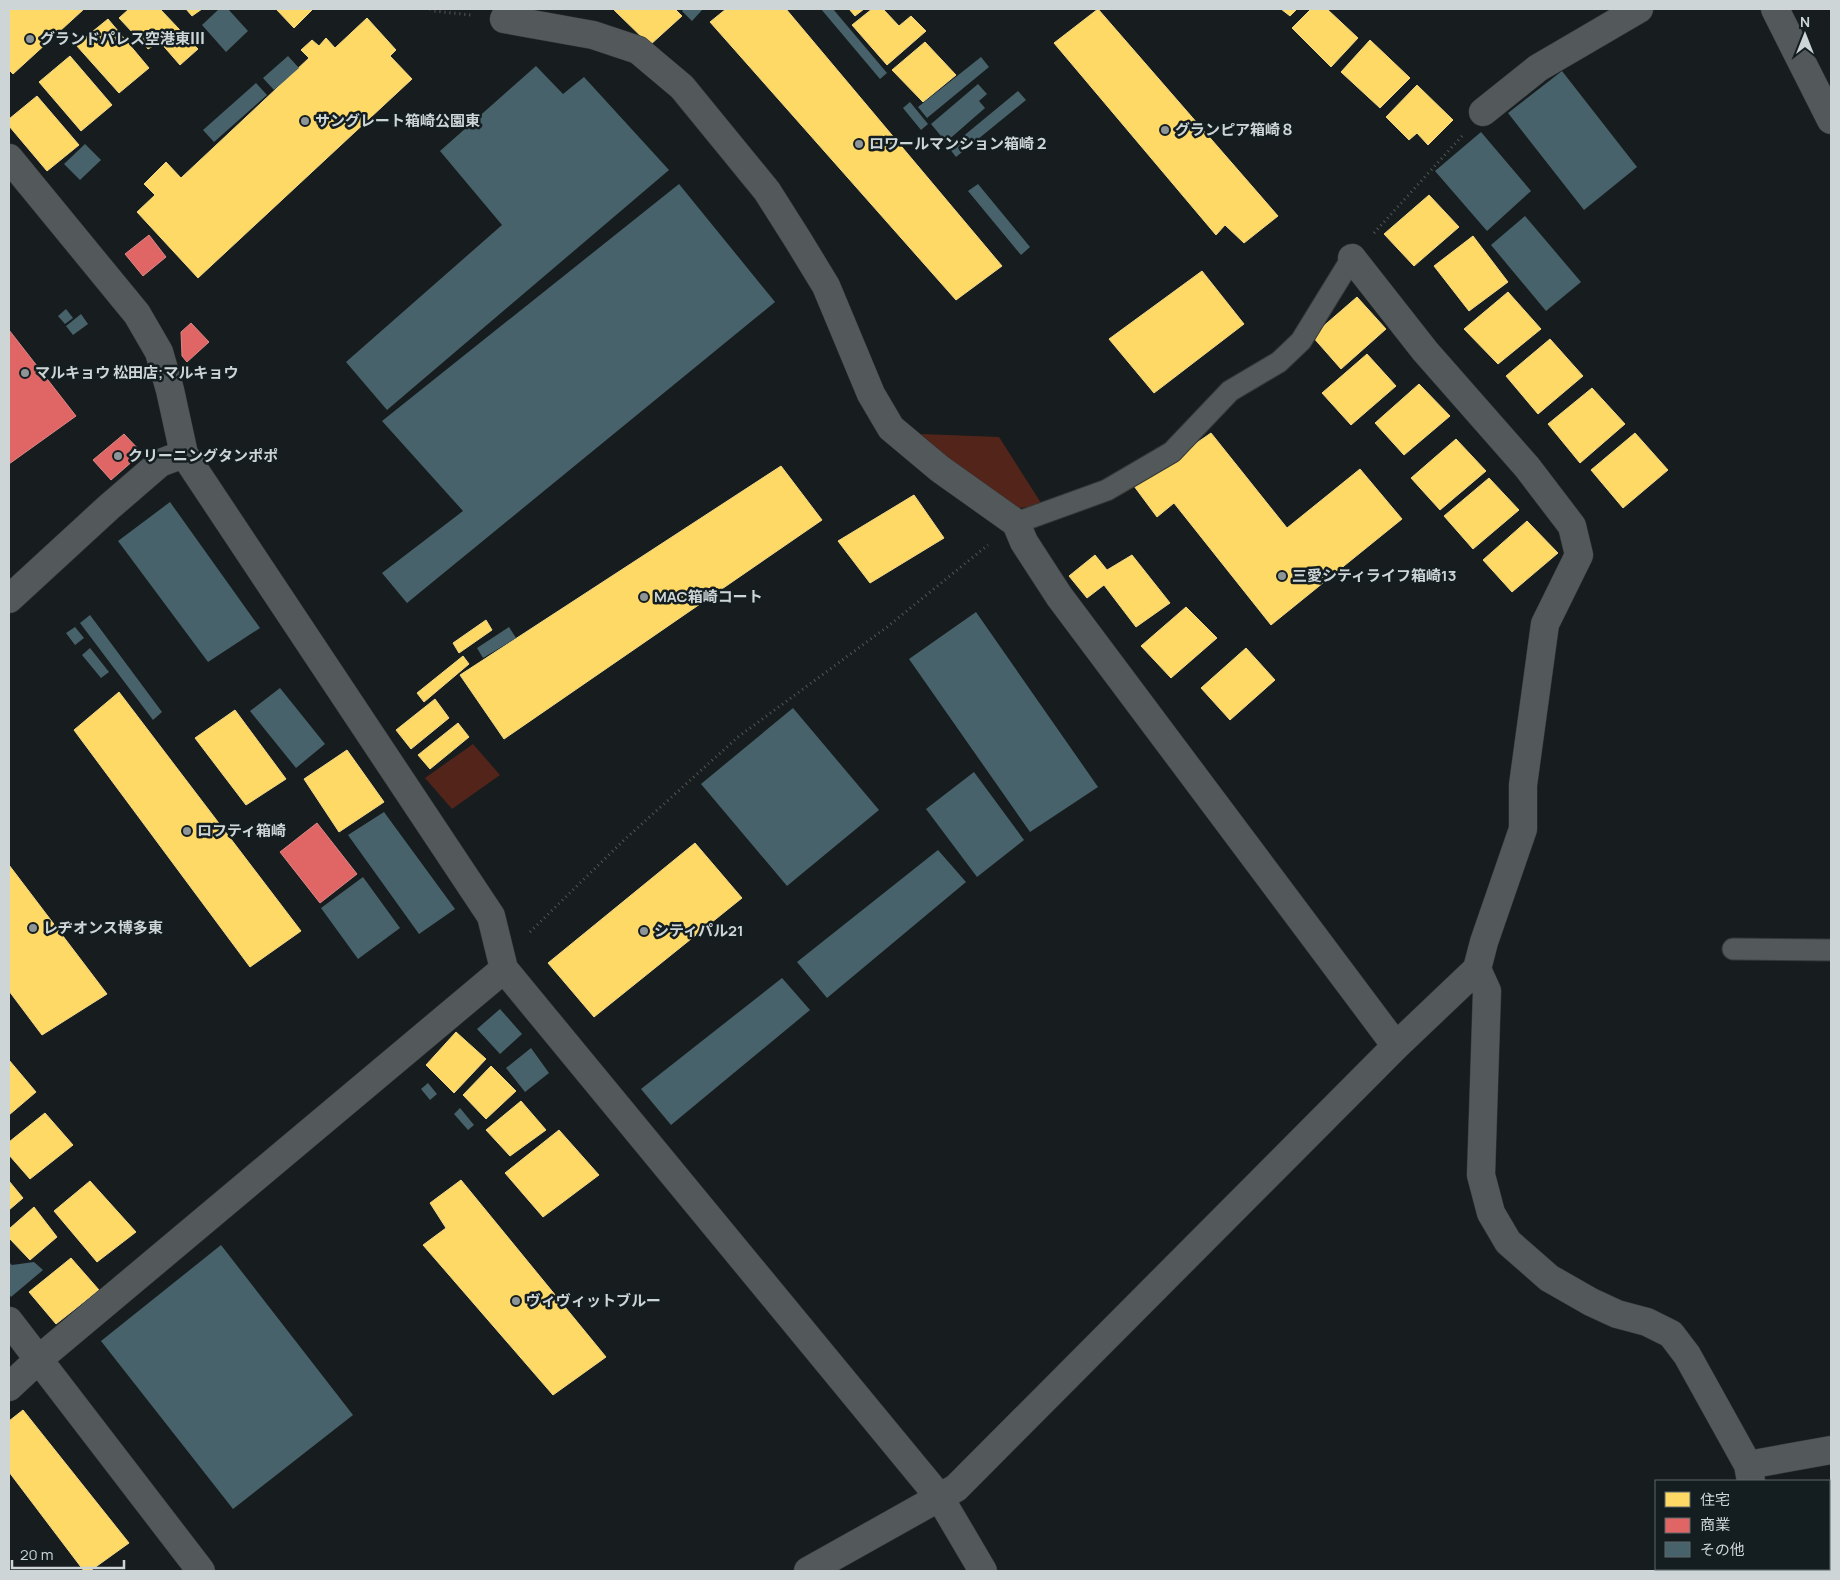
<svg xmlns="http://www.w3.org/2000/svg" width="1840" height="1580" font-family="Manrope,'Noto Sans JP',sans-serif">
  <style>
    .green { fill: #53241a }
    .homes { fill: #ffd966; stroke: #f0d888 }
    .shops { fill: #e06666; stroke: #db8788 }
    .building { fill: #47626a }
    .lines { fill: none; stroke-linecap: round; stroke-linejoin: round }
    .service-casing { stroke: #343839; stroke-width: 23 }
    .minor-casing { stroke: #343839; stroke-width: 29 }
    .path { stroke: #535758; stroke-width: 3; stroke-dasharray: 1 4; stroke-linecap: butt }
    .service { stroke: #53585a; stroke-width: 21 }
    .minor { stroke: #53585a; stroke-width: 28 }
    .poi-dot { fill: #8e9596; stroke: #141e21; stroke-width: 2 }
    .labels { text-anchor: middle; stroke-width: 5; stroke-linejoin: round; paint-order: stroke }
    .poi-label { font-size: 15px; font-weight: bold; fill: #ced5d7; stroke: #141e21; text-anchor: start }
  </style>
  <rect width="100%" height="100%" fill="#171d1e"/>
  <!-- green -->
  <path class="green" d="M921 434 999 437 1043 506 1017 508 969 477Z
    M473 744 500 775 452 809 425 778Z"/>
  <!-- homes -->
  <path class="homes" d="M9 9H84L13 74 9 70Z
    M129 9H160L198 49 180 65 160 42 148 49 119 18Z
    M186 9H202L192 16Z
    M276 9H313L294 28Z
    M613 9H675L682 16 650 45Z
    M726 9H786L1002 266 956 300 710 22Z
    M849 9H864L855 16Z
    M872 9H883L899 26 911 16 926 31 887 65 852 25Z
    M1098 9 1278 216 1244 243 1225 225 1216 235 1054 43Z
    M1281 9H1297L1290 16Z
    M1311 9H1327L1358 38 1331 67 1292 28Z
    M367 18 396 50 390 56 412 79 198 278 137 212 155 195 144 184 166 162 181 178 309 58 301 50 312 40 319 46 326 38 335 48Z
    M108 19 149 68 119 93 76 45Z
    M1370 40 1410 78 1380 108 1341 72Z
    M925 42 956 75 923 102 892 70Z
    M70 56 112 105 81 131 39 82Z
    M1417 85 1453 120 1428 145 1417 133 1409 140 1386 117Z
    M37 96 79 145 47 171 9 126V119Z
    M1429 195 1459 227 1414 266 1384 234Z
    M1473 236 1508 282 1469 311 1434 266Z
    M1202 271 1244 324 1154 393 1109 339Z
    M1508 292 1541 329 1498 364 1464 329Z
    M1357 297 1386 329 1341 369 1312 336Z
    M1550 339 1583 376 1538 414 1506 376Z
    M1367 354 1396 386 1351 425 1322 393Z
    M1419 384 1450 416 1404 455 1375 423Z
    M1592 388 1625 424 1580 463 1548 424Z
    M1211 433 1287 528 1360 469 1402 519 1271 625 1174 503 1157 517 1134 486Z
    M1635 433 1668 470 1623 508 1591 470Z
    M1456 439 1486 471 1440 510 1411 478Z
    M781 466 822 520 504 739 460 675Z
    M1489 478 1519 510 1473 549 1444 516Z
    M914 495 944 538 870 583 838 541Z
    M1527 521 1558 553 1512 592 1483 560Z
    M1095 555 1107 570 1132 555 1170 603 1136 627 1104 585 1087 598 1069 576Z
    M1186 607 1217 638 1171 678 1141 646Z
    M486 620 492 630 459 653 453 643Z
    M1246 648 1275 680 1230 720 1201 688Z
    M463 656 469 664 424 702 417 693Z
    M119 692 301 931 250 967 74 730Z
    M435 699 449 718 411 749 396 730Z
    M235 710 286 779 246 805 195 738Z
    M458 723 469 737 430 769 418 755Z
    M347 750 384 802 339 832 304 779Z
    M695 843 742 898 594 1017 548 963Z
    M9 865 107 994 42 1035 9 991Z
    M456 1032 486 1059 454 1093 426 1065Z
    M9 1060 36 1092 9 1115Z
    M491 1066 516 1091 486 1119 463 1095Z
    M521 1101 546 1130 510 1156 486 1130Z
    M45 1113 73 1145 30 1179 9 1155V1142Z
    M559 1130 599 1175 543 1217 505 1173Z
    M461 1180 606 1357 553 1395 423 1245 446 1228 430 1203Z
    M9 1181 23 1198 9 1210Z
    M90 1181 136 1232 97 1262 54 1211Z
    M34 1207 57 1237 30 1260 9 1238V1229Z
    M71 1258 99 1290 56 1324 29 1292Z
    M23 1410 129 1543 90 1571H84L9 1472V1421Z"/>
  <!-- shops -->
  <path class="shops" d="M149 235 166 257 143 276 125 254Z
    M191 323 209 342 187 362 182 356 181 332Z
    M9 330 76 416 9 464Z
    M124 434 142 453 111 480 93 460Z
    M317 823 357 874 320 903 280 852Z"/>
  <!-- building -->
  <path class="building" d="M219 9H228L248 31 226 52 202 25Z
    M684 9H703L692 21 682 11Z
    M821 9H833L887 73 880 79Z
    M288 56 299 68 274 90 263 78Z
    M981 57 989 67 927 118 918 107Z
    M536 66 563 94 584 77 669 170 387 410 346 362 502 225 440 151Z
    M1562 71 1637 167 1584 210 1508 113Z
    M256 83 267 95 214 142 203 130Z
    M978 84 987 94 979 101 985 108 946 142 931 124Z
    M1018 91 1026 100 956 157 949 148Z
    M910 102 928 124 921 130 903 108Z
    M1481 132 1531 191 1487 231 1435 171Z
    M85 144 101 160 80 180 64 164Z
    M679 184 775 302 407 603 382 573 463 511 382 421Z
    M978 184 1030 247 1021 255 968 191Z
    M1525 216 1581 282 1546 311 1491 245Z
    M66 309 73 318 65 324 58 316Z
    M81 314 88 324 73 335 66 326Z
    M170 502 260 628 208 662 118 541Z
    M976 612 1098 787 1030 832 909 659Z
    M90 615 162 712 153 720 80 623Z
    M75 627 84 638 75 645 66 633Z
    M509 627 516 638 483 658 477 648Z
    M90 648 109 672 101 678 82 655Z
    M280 688 325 744 296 768 250 711Z
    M793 708 879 810 787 886 701 784Z
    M974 772 1024 840 977 877 926 809Z
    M384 812 455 909 419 934 348 835Z
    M938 850 966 882 827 998 797 962Z
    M363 877 400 928 358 959 321 908Z
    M782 978 810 1010 671 1125 641 1089Z
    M500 1009 522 1034 500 1054 477 1029Z
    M531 1048 549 1073 525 1092 506 1068Z
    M428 1083 437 1094 430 1100 421 1089Z
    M460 1108 474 1125 468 1130 454 1114Z
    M221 1245 353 1415 233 1509 101 1341Z
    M9 1262 12 1265 34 1262 43 1270 11 1297 9 1294Z"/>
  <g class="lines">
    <!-- service casing -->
    <g class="service-casing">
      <path id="service" d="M1016 523 1107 490 1172 452 1230 391 1279 362 1301 341 1352 258
        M1733 949 1831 950"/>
    </g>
    <!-- minor casing -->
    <g class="minor-casing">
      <path id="minor" d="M510 9 504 19 593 35 638 50 682 87 767 191 798 240 826 286 871 394 891 428 940 469 1016 523 1024 542 1059 596 1396 1046
        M1775 9 1831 120
        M1483 112 1538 68 1639 9
        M9 158 137 314 159 352 170 390 184 454 491 916 504 969 940 1498 983 1571
        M9 599 109 507 160 463 184 454
        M1477 969 1487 991 1481 1175 1491 1213 1508 1242 1549 1278 1591 1302 1617 1314 1647 1322 1671 1334 1687 1355 1748 1465
        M9 1321 201 1571
        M9 1387 39 1359 504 969
        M1751 1481 1748 1465 1831 1450
        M1769 1569 1770 1571
        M808 1571 956 1488 1396 1046 1477 969 1484 942 1523 829V785L1545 624 1579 555 1572 526 1527 467 1425 351 1352 258"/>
    </g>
    <!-- path -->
    <path class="path" d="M430 9 434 11 471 15
      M1374 233 1462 136
      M530 932 623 841 738 737 887 627 988 545"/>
    <!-- service -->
    <use href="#service" class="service"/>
    <!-- minor -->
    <use href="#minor" class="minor"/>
  </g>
  <!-- markers -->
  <g class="poi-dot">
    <circle cx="30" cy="39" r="5"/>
    <circle cx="305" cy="121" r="5"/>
    <circle cx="1165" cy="130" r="5"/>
    <circle cx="859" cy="144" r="5"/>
    <circle cx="25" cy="373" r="5"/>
    <circle cx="118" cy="456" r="5"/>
    <circle cx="1282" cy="576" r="5"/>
    <circle cx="644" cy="597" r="5"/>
    <circle cx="187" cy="831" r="5"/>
    <circle cx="33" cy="928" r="5"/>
    <circle cx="644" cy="931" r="5"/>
    <circle cx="516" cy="1301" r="5"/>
  </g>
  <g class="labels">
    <!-- poi labels -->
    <g class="poi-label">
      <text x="40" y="44">グランドパレス空港東Ⅲ</text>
      <text x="315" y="126">サングレート箱崎公園東</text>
      <text x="1175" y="135">グランピア箱崎８</text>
      <text x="869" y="149">ロワールマンション箱崎２</text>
      <text x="35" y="378">マルキョウ 松田店;マルキョウ</text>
      <text x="128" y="461">クリーニングタンポポ</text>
      <text x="1292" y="581">三愛シティライフ箱崎13</text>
      <text x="654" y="602">MAC箱崎コート</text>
      <text x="197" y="836">ロフティ箱崎</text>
      <text x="43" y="933">レヂオンス博多東</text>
      <text x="654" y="936">シティパル21</text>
      <text x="526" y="1306">ヴィヴィットブルー</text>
    </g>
  </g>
  <!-- border -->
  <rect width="1840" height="1580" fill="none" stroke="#ced5d7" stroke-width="20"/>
  <!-- legend -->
  <rect x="1655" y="1480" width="175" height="90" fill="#141e21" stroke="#5e676a"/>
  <rect x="1665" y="1492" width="25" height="15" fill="#ffd966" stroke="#5e676a"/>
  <text x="1700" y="1505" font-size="15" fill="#ced5d7">住宅</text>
  <rect x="1665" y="1518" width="25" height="15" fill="#e06666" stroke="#5e676a"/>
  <text x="1700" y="1530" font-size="15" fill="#ced5d7">商業</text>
  <rect x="1665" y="1542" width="25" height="15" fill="#47626a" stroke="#5e676a"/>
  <text x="1700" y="1555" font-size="15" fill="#ced5d7">その他</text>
  <!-- north arrow -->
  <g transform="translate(1805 35)" stroke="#141e21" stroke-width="4" paint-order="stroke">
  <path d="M0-4L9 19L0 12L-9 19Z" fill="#ced5d7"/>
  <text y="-8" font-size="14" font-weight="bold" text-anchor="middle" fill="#ced5d7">N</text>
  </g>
  <!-- scale -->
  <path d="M12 1560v8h112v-8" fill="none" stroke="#ced5d7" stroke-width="2.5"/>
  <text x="20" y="1560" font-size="15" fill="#ced5d7" stroke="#141e21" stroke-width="4" paint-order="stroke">20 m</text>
</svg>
